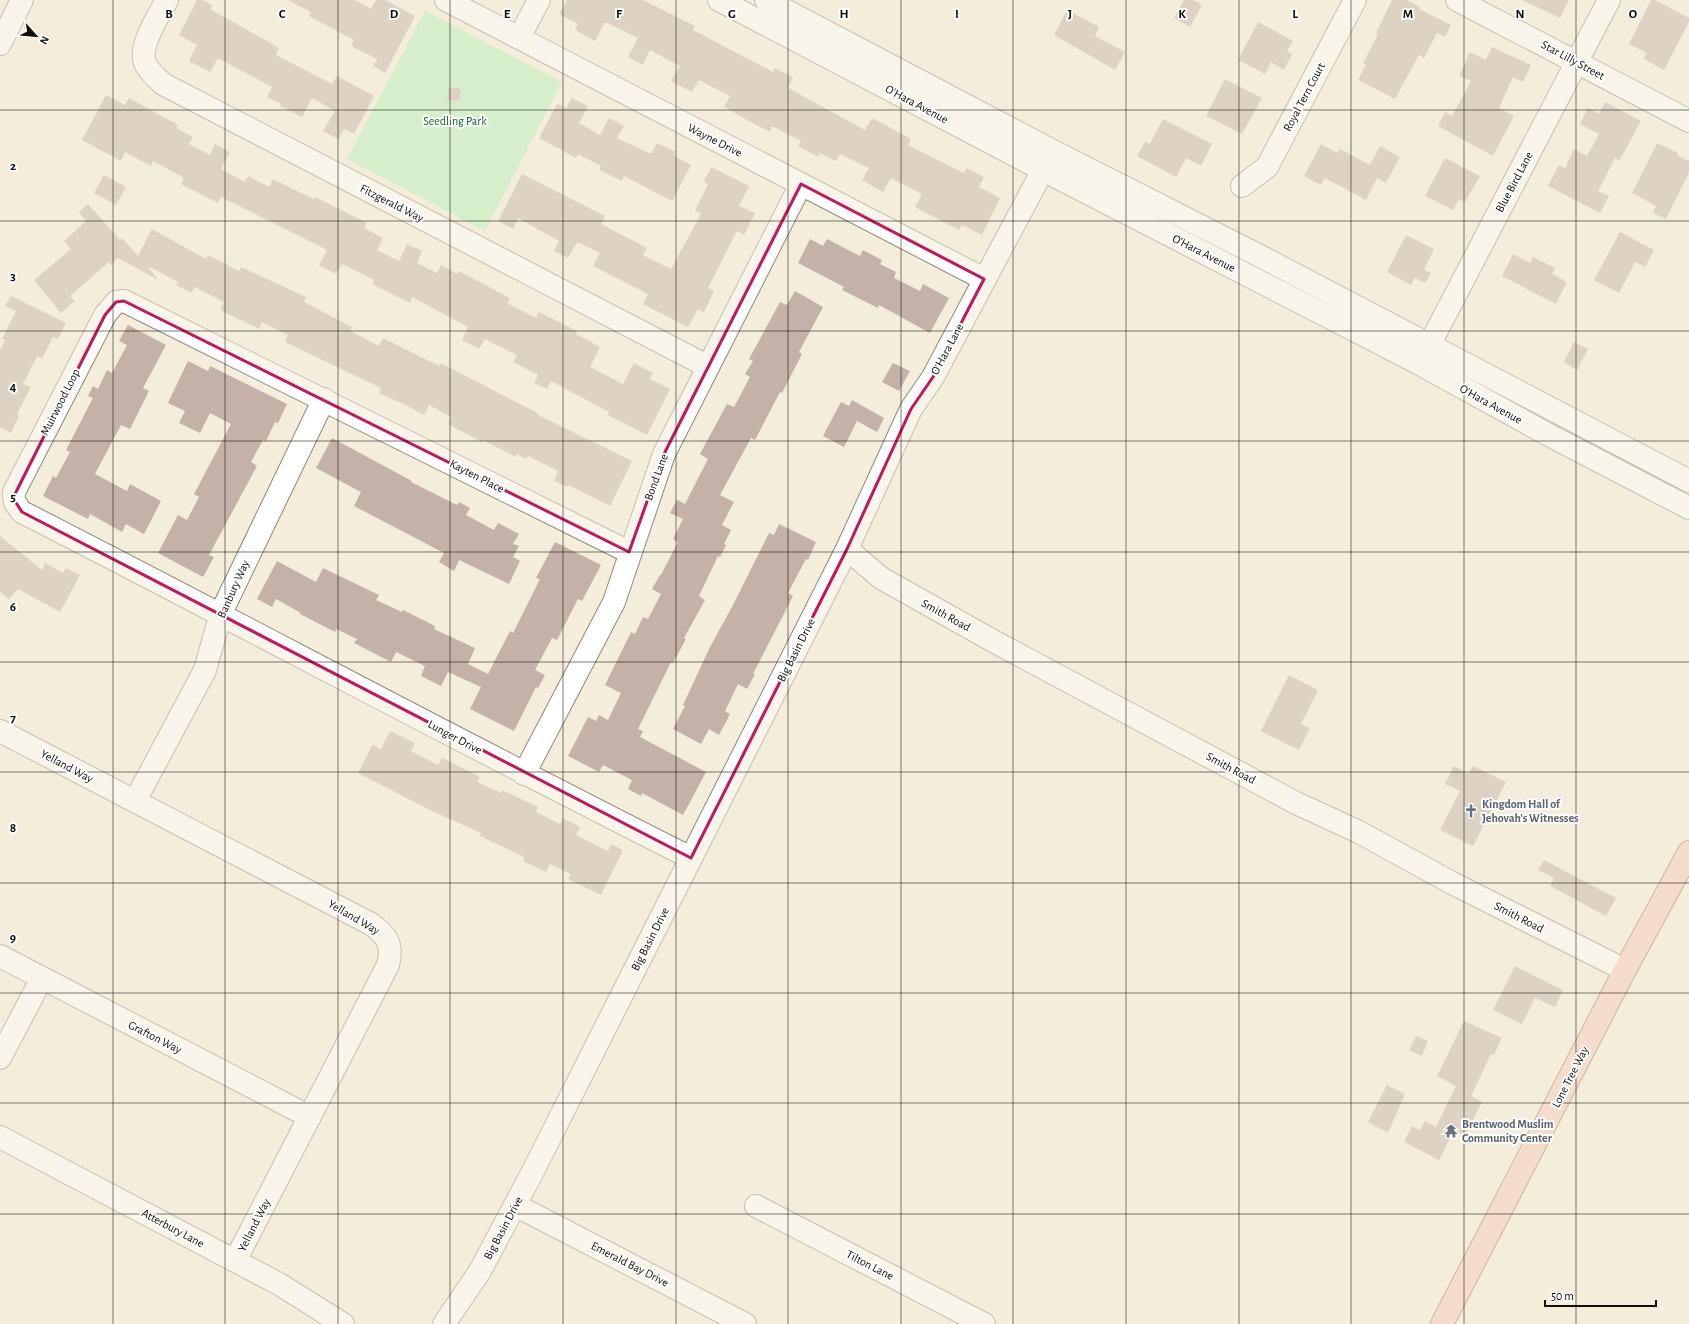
<svg xmlns="http://www.w3.org/2000/svg" width="1689" height="1324" font-family="'Alegreya Sans',sans-serif">
  <style>
    .green { fill: #b1f0b7 }
    .building { fill: #c4b1a8 }
    .lines { fill: none; stroke-linecap: round; stroke-linejoin: round }
    .minor-casing { stroke: #908979; stroke-width: 24 }
    .major-casing { stroke: #a0705f; stroke-width: 24 }
    .minor { stroke: #fff; stroke-width: 22 }
    .major { stroke: #f4c9bb; stroke-width: 22 }
    .marked { fill: none; stroke: #c2185b; stroke-width: 3; stroke-linejoin: round }
    .grid { fill: none; stroke: #110f09; stroke-width: 1; stroke-opacity: 0.55 }
    .labels { text-anchor: middle; stroke-width: 4; stroke-linejoin: round; paint-order: stroke }
    .street-label { font-size: 12px; fill: #110f09; stroke: #fff }
    .park-label { font-size: 12px; fill: #146727; stroke: #fff }
    .worship-label { font-size: 12px; font-weight: bold; fill: #5b616d; stroke: #fff; text-anchor: start }
    .grid-label { font-size: 13px; text-anchor: middle; font-weight: bold; fill: #110f09; stroke: #fff; stroke-width: 4; stroke-linejoin: round; paint-order: stroke }
  </style>
  <rect width="100%" height="100%" fill="#f4eddb"/>
  <!-- green -->
  <path class="green" d="M425 11 562 82 485 231 347 159Z"/>
  <!-- building -->
  <path class="building" d="M197 0H203L212 5 210 9 279 48 276 55 332 84 337 76 374 96 354 134 344 129 338 139 323 131 335 111 312 98 302 117 280 106 281 104 267 97 272 87 218 58 210 72 189 61 197 45 179 35Z
    M288 0H355L371 9 376 0H385L415 16 385 73 373 66 377 59 351 46 354 40 309 16 311 12Z
    M567 0H643L695 26 693 30 773 72 775 68 793 77 788 88 865 130 872 118 911 139 908 145 964 173 966 168 984 177 979 187 1000 198 982 235 962 225 959 230 915 207 922 194 891 178 883 192 862 180 869 168 840 154 836 161 820 153 818 157 798 146 801 141 772 126 770 132 749 121 724 107 730 96 699 80 692 92 671 81 680 66 650 50 643 65 628 57 638 38 605 22 595 41 575 30 578 24 559 14Z
    M1184 0H1193L1202 5 1190 27 1174 18Z
    M1392 0H1407L1420 7 1419 9 1451 25 1445 37 1437 33 1424 58 1419 55 1395 99 1358 80 1366 65 1363 63 1378 34 1376 33Z
    M1522 0H1569L1560 18Z
    M1651 0H1655L1689 18V22L1664 70 1644 59 1647 53 1629 44Z
    M1067 10 1099 27 1095 36 1125 52 1115 70 1054 35Z
    M1258 22 1293 41 1287 51 1292 54 1284 70 1271 62 1265 74 1238 60Z
    M1492 47 1531 65 1523 82 1513 77 1499 108 1514 116 1493 156 1438 126 1445 112 1452 116 1471 81 1459 76 1470 52 1486 60Z
    M1225 79 1262 98 1242 134 1206 116Z
    M449 87 461 89 459 101 447 99Z
    M106 95 125 105 129 98 178 125 176 128 193 137 189 144 210 155 215 144 230 152 221 169 245 182 248 176 269 187 273 179 297 191 314 199 315 197 367 223 364 228 383 238 377 250 399 261 407 244 422 251 417 263 437 273 441 265 457 274 459 271 510 298 507 303 536 318 539 312 577 331 576 334 600 347 590 367 623 384 634 363 653 373 650 379 670 389 647 435 608 415 609 412 551 381 547 389 534 383 538 375 513 362 517 355 485 339 479 349 462 340 468 327 412 297 410 303 372 284 374 280 342 264 336 274 319 265 327 250 221 197 218 203 181 184 184 178 153 161 151 166 125 152 121 161 82 140Z
    M572 98 588 106 579 123 600 135 609 118 624 126 617 138 651 154 657 143 676 152 674 156 691 165 672 201 624 176 622 181 599 170 601 166 578 154 576 158 539 138 557 104 566 108Z
    M1605 102 1641 121 1619 161 1615 158 1598 191 1609 196 1600 213 1548 186 1559 165 1565 168 1574 149 1587 156 1599 134 1580 124 1588 108 1599 114Z
    M1163 119 1212 144 1201 166 1186 158 1176 177 1137 156 1145 142 1150 144Z
    M1657 143 1678 153 1677 155 1689 161V173L1666 219 1653 213 1656 206 1632 193Z
    M1321 144 1337 153 1340 149 1370 165 1380 146 1400 157 1386 183 1377 178 1366 200 1325 178 1321 185 1304 176Z
    M1445 158 1480 176 1465 202 1459 199 1453 210 1425 196Z
    M711 167 749 186 739 206 755 213 744 235 737 231 708 288 714 291 704 312 698 309 688 327 643 304 648 294 593 266 600 253 577 242 568 258 554 251 559 241 518 218 513 229 498 221 522 174 605 216 601 224 647 248 643 255 671 269 701 214 695 211 708 184 704 182Z
    M104 175 126 187 116 205 94 193Z
    M88 204 120 240 122 238 138 256 152 229 206 259 208 255 239 271 241 267 306 297 304 302 352 327 350 331 379 346 383 338 439 366 441 363 539 414 538 415 632 461 610 506 568 485 567 487 554 481 558 471 528 456 526 459 517 454 516 457 483 440 482 442 448 424 451 417 429 405 424 415 398 401V402L379 393 381 388 285 342 288 335 262 322 259 329 220 310 224 302 195 287 191 293 176 285 178 282 150 267 149 268 157 278 156 279 118 258 111 265 109 262 70 296 75 301 61 313 34 280 71 249 64 241 86 221 79 212Z
    M1620 232 1654 250 1645 267 1635 262 1619 293 1594 280Z
    M1406 235 1434 249 1424 270 1431 273 1425 283 1415 278 1411 285 1387 272Z
    M810 239 823 246 827 239 860 256 863 250 882 260 880 264 896 272 894 278 920 291 923 284 949 298 930 333 879 305 878 308 842 290 844 287 798 263Z
    M1513 254 1530 263 1533 257 1555 268 1552 274 1567 282 1556 304 1502 276Z
    M795 291 823 307 799 352 802 354 782 393 780 392 755 440 751 438 720 495 734 502 722 525 731 530 724 544 726 545 720 557 718 556 699 596 705 600 684 638 686 639 673 663 671 662 638 729 643 731 640 737 706 772 683 815 642 793 641 796 628 789 632 780 603 765 599 772 568 756 588 717 596 721 599 715 608 720 621 693 605 685 631 632 635 634 643 617 648 619 661 594 652 589 660 575H661L678 542 673 539 683 519 670 513 677 500 685 504 708 459 700 454 727 404 734 407 750 377 745 374 753 361 749 359 780 302 787 305Z
    M11 296 66 323 58 339 53 337 42 359 37 356 23 384 31 387 17 414 19 416 11 433 0 427V350L5 340 2 339 16 311 5 306Z
    M128 325 166 345 143 388 149 391 130 429 121 425 95 474 127 491 130 484 161 501 144 534 126 524 122 532 90 514 88 519 43 496 53 476 56 478 70 452 66 450 93 398 88 396 93 386 98 389 107 370 112 373 127 345 119 341Z
    M1574 342 1588 349 1577 370 1564 362Z
    M188 361 208 371 210 366 287 404 278 423 275 422 266 441 263 440 251 462 257 466 209 555 214 557 203 577 158 553 178 515 187 520 199 497 194 494 231 424 210 413 200 433 179 423 185 411 168 403Z
    M893 363 910 371 899 391 882 382Z
    M852 400 884 418 877 432 857 421 844 447 823 436 841 402 849 406Z
    M332 438 412 481 411 482 457 505 459 502 470 508 466 515 494 530 498 523 519 534 513 544 519 546 513 557 520 561 509 584 459 560 454 571 439 562 444 553 354 506 361 492 316 468Z
    M779 524 816 542 808 560 806 559 788 593 793 596 753 674H755L747 689 738 684 725 711 730 714 719 735 709 729 701 744 673 729 685 706 683 705 710 647 733 605 769 533 774 535Z
    M0 536 42 570 45 563 63 573 66 568 80 575 60 612 18 589 9 599 0 592Z
    M555 542 601 565 582 601 578 599 557 640 552 638 535 670 545 675 538 688 536 687 514 731 470 709 481 687 448 672 441 686 421 676 425 666 396 652 391 662 354 643 357 639 336 629 335 632 300 614 301 613 276 599 272 607 257 599 277 561 316 582 323 568 379 595 376 600 402 612 403 610 435 626 434 629 475 648 468 664 488 674 510 631 513 633 540 579 536 578Z
    M1289 675 1318 690 1301 724 1310 728 1299 750 1261 731Z
    M390 731 415 743 411 751 438 765 442 758 480 777 477 782 501 793 502 790 538 807 536 812 560 824 563 818 580 827 576 835 608 851 611 844 623 850 601 895 568 879 571 874 550 864 546 872 523 861 524 857 480 836 481 833 430 810 358 773 372 745 381 749Z
    M1454 766 1468 774 1473 766 1506 782 1473 846 1440 830 1460 791 1445 784Z
    M1544 860 1616 898 1606 916 1550 886 1554 878 1538 870Z
    M1515 966 1563 990 1555 1007 1535 998 1522 1024 1493 1010Z
    M1464 1021 1502 1038 1494 1055 1491 1054 1471 1096 1482 1102 1464 1137 1453 1132 1439 1160 1404 1142 1412 1126 1420 1130 1425 1121 1436 1127 1456 1086 1437 1076Z
    M1416 1036 1428 1041 1422 1056 1409 1050Z
    M1387 1085 1405 1094 1388 1133 1368 1122Z"/>
  <g class="lines">
    <!-- minor casing -->
    <g class="minor-casing">
      <path id="minor" d="M167 0C159 15 138 46 145 63 149 72 157 78 163 84L707 366
        M446 0 984 279
        M719 0 1043 170 1420 364 1547 434 1689 508
        M766 0 1053 151 1258 255 1689 481
        M1457 0 1689 121
        M519 38 539 0
        M0 44 22 0
        M1242 186 1267 167 1355 0
        M1422 359 1609 0
        M847 549 881 578 995 642 1296 803 1359 832 1452 883 1625 970
        M629 552 124 301 116 302 105 315 14 492C13 501 16 505 22 512 245 626 466 745 691 858
        M0 731 371 924C388 936 393 945 388 965L235 1261
        M524 774 614 602 664 454 801 184
        M135 801 205 670 221 613 324 399
        M0 956 310 1117
        M0 1058 42 978
        M0 1137 279 1284 343 1324
        M515 1205 745 1324
        M756 1206 984 1324
        M444 1324 480 1271 532 1173 847 549 911 409 933 377 1053 151"/>
    </g>
    <!-- major casing -->
    <g class="major-casing">
      <path id="major" d="M1442 1324 1625 970 1689 852"/>
    </g>
    <!-- minor -->
    <use href="#minor" class="minor"/>
    <!-- major -->
    <use href="#major" class="major"/>
  </g>
  <!-- marked area -->
  <path d="M0 0H1689V1324H0ZM801 184 984 279 933 377 911 409 847 549 691 858 22 512 13 498 105 315 116 302 124 301 629 552 664 454Z" fill="#f4eddb" fill-opacity=".55" fill-rule="evenodd"/>
  <path class="marked" d="M801 184 984 279 933 377 911 409 847 549 691 858 22 512 13 498 105 315 116 302 124 301 629 552 664 454Z"/>
  <!-- grid -->
  <path class="grid" d="M113 0V1324M225 0V1324M338 0V1324M450 0V1324M563 0V1324M676 0V1324M788 0V1324M901 0V1324M1013 0V1324M1126 0V1324M1239 0V1324M1351 0V1324M1464 0V1324M1576 0V1324M0 110H1689M0 221H1689M0 331H1689M0 441H1689M0 552H1689M0 662H1689M0 772H1689M0 883H1689M0 993H1689M0 1103H1689M0 1214H1689"/>
  <!-- icons -->
  <defs>
    <g id="church-bare" transform="scale(1.08)"><path d="M-1.2-6h2.4v3.5h3.3v2.4h-3.3V6h-2.4V-.1h-3.3v-2.4h3.3Z" fill="#6b7280" stroke="#fff" stroke-width="2.5" paint-order="stroke"/></g>
    <g id="temple-bare" transform="scale(1.08)"><path d="M0-6L5-2H3V0L6.5 2.5H4V6H1.5V3h-3V6H-4V2.5H-6.5L-3 0V-2H-5Z" fill="#6b7280" stroke="#fff" stroke-width="2.5" paint-order="stroke"/></g>
  </defs>
  <g fill-rule="evenodd">
    <use href="#church-bare" x="1471" y="811"/>
    <use href="#temple-bare" x="1451" y="1131"/>
  </g>
  <g class="labels">
    <!-- street labels -->
    <g class="street-label">
      <text transform="translate(1573 60) rotate(28)" y="4">Star Lilly Street</text>
      <text transform="translate(1304 97) rotate(-62)" y="4">Royal Tern Court</text>
      <text transform="translate(917 104) rotate(28)" y="4">O'Hara Avenue</text>
      <text transform="translate(715 140) rotate(27)" y="4">Wayne Drive</text>
      <text transform="translate(1514 182) rotate(-62)" y="4">Blue Bird Lane</text>
      <text transform="translate(392 203) rotate(27)" y="4">Fitzgerald Way</text>
      <text transform="translate(1204 253) rotate(27)" y="4">O'Hara Avenue</text>
      <text transform="translate(947 349) rotate(-62)" y="4">O'Hara Lane</text>
      <text transform="translate(60 402) rotate(-63)" y="4">Muirwood Loop</text>
      <text transform="translate(1491 404) rotate(29)" y="4">O'Hara Avenue</text>
      <text transform="translate(477 476) rotate(27)" y="4">Kayten Place</text>
      <text transform="translate(656 477) rotate(-70)" y="4">Bond Lane</text>
      <text transform="translate(233 589) rotate(-66)" y="4">Banbury Way</text>
      <text transform="translate(946 615) rotate(29)" y="4">Smith Road</text>
      <text transform="translate(796 650) rotate(-63)" y="4">Big Basin Drive</text>
      <text transform="translate(455 737) rotate(28)" y="4">Lunger Drive</text>
      <text transform="translate(67 766) rotate(28)" y="4">Yelland Way</text>
      <text transform="translate(1231 768) rotate(28)" y="4">Smith Road</text>
      <text transform="translate(354 917) rotate(30)" y="4">Yelland Way</text>
      <text transform="translate(1519 917) rotate(27)" y="4">Smith Road</text>
      <text transform="translate(650 939) rotate(-63)" y="4">Big Basin Drive</text>
      <text transform="translate(155 1037) rotate(27)" y="4">Grafton Way</text>
      <text transform="translate(1570 1077) rotate(-63)" y="4">Lone Tree Way</text>
      <text transform="translate(254 1225) rotate(-63)" y="4">Yelland Way</text>
      <text transform="translate(173 1228) rotate(28)" y="4">Atterbury Lane</text>
      <text transform="translate(503 1228) rotate(-62)" y="4">Big Basin Drive</text>
      <text transform="translate(630 1264) rotate(27)" y="4">Emerald Bay Drive</text>
      <text transform="translate(870 1265) rotate(27)" y="4">Tilton Lane</text>
    </g>
    <!-- park labels -->
    <g class="park-label">
      <text x="455" y="125">Seedling Park</text>
    </g>
    <!-- worship labels -->
    <g class="worship-label">
      <text x="1482" y="808">Kingdom Hall of<tspan x="1482" dy="14">Jehovah's Witnesses</tspan></text>
      <text x="1462" y="1128">Brentwood Muslim<tspan x="1462" dy="14">Community Center</tspan></text>
    </g>
  </g>
  <g class="grid-label">
    <text x="169" y="18">B</text>
    <text x="282" y="18">C</text>
    <text x="394" y="18">D</text>
    <text x="507" y="18">E</text>
    <text x="619" y="18">F</text>
    <text x="732" y="18">G</text>
    <text x="844" y="18">H</text>
    <text x="957" y="18">I</text>
    <text x="1070" y="18">J</text>
    <text x="1182" y="18">K</text>
    <text x="1295" y="18">L</text>
    <text x="1408" y="18">M</text>
    <text x="1520" y="18">N</text>
    <text x="1633" y="18">O</text>
    <text x="13" y="170">2</text>
    <text x="13" y="280">3</text>
    <text x="13" y="391">4</text>
    <text x="13" y="501">5</text>
    <text x="13" y="611">6</text>
    <text x="13" y="722">7</text>
    <text x="13" y="832">8</text>
    <text x="13" y="942">9</text>
  </g>
  <!-- north arrow -->
  <g transform="translate(36 36) rotate(117)" stroke="#ffffff" stroke-width="3" paint-order="stroke">
  <path d="M0-3L7 15L0 10L-7 15Z" fill="#110f09"/>
  <text y="-6" font-size="11" font-weight="bold" text-anchor="middle" fill="#110f09">N</text>
  </g>
  <!-- scale -->
  <path d="M1545 1300v6h111v-6" fill="none" stroke="#110f09" stroke-width="2"/>
  <text x="1551" y="1300" font-size="12" fill="#110f09" stroke="#ffffff" stroke-width="3" paint-order="stroke">50 m</text>
</svg>
